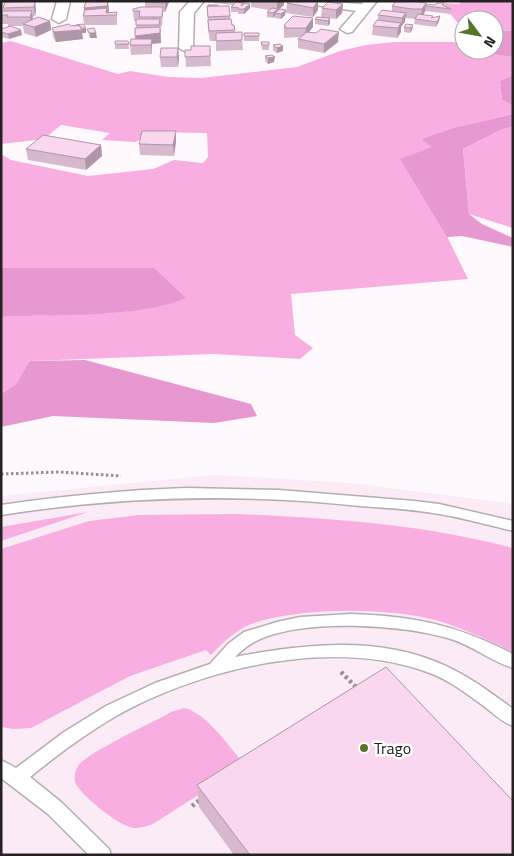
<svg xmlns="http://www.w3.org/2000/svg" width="514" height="856" font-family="'Titillium Web',sans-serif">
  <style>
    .built { fill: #fbebf6 }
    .green { fill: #f9aee2 }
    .forest { fill: #e898d1 }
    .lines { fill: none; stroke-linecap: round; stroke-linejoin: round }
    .service-casing { stroke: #b5adb2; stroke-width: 3 }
    .minor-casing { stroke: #b5adb2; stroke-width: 3 }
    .path-far1 { stroke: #948f91; stroke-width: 3; stroke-dasharray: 2.5 2.5; stroke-linecap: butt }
    .path { stroke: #948f91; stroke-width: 4.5; stroke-dasharray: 3 3; stroke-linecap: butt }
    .service { fill: #fff; fill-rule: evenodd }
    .minor { fill: #fff; fill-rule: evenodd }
    .wall { fill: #d6b9cd }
    .shaded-wall { fill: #ae96a7 }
    .building { fill: #f9d7ee; stroke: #ae96a7 }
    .poi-dot { fill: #56752a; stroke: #fff; stroke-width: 2 }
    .labels { text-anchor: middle; stroke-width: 5; stroke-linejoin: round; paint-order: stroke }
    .near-poi-label { font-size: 16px; fill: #252223; stroke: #fff; text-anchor: start }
  </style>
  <rect width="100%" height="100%" fill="#fff8fc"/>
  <!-- built -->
  <path class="built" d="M214 475 351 483 513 504V855H1V496Z"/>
  <!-- green -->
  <path class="green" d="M461 1H513V31L494 30V20H464V24L457 22 441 3 459 4Z
    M11 41 118 74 130 71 169 77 201 78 297 67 340 51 366 45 394 42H464V50L513 57V75L500 81 502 100 513 106V114L453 128 421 139 433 146 444 230 468 279 291 294 295 335 313 348 300 359 214 354 31 361 16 384 1 394V317L96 313 154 268H1V154L11 160 88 176 153 169 174 160 203 163 208 157 207 133 150 132 136 142 102 140 110 133 61 125 44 139 1 144V43Z
    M513 127V228L469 214 463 149 503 129Z
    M88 512 1 541V527Z
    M238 514C331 518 423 524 513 548V652C489 640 464 629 439 621 389 607 303 607 254 623 238 628 222 643 211 655L206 650 130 676 31 728 13 729 1 727V549L89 521 139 515Z
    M184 708C206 712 230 748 245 765L153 824C143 827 136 830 127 826 114 821 83 797 76 784 73 779 75 772 78 766 86 753 154 722 171 712Z"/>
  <!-- forest -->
  <path class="forest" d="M494 30 513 31V57L476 52 475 50H494Z
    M513 75V106L502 100 500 81Z
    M513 114V127L503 129 463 149 469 214 482 224 513 238V247L462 236 447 237 400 159 432 147 421 139 453 128Z
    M1 268H154L186 298C139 318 55 314 1 317Z
    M85 360 251 404 257 416 214 423 53 416 1 427V394L16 384 30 361Z"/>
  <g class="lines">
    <!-- service casing -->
    <g class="service-casing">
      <path id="service" d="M186 488 279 490 414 501 439 504 513 521V531C488 525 464 518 439 514 413 509 386 508 360 506 239 493 121 496 1 515V505C63 496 124 490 186 488Z
        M351 614C414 616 457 625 513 654V668C491 661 473 646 451 639 403 624 301 618 256 641 248 645 241 651 235 657 303 644 380 635 446 666 470 677 491 693 513 709V726C502 722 494 714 485 707 467 694 448 679 427 672 331 637 202 668 116 716 85 734 57 755 30 777L61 802 109 849 111 855H89L48 814 1 778V760L16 768 64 732 106 706 155 683 210 664 228 644 244 632 277 622 300 617Z"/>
    </g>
    <!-- minor casing -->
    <g class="minor-casing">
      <path id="minor" d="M57 1H70L66 19 59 23 52 19Z
        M190 1H204L194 13 193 48 186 52 179 48 180 12Z
        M309 1 362 4 364 1H377L352 32 347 33 340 29 356 11 315 5Z"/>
    </g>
    <!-- path-far1 -->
    <path class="path-far1" d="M1 474 59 472 121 476"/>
    <!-- path -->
    <path class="path" d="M341 672 356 687
      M192 806 200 800"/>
    <!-- service -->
    <use href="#service" class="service"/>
    <!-- minor -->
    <use href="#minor" class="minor"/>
  </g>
  <!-- wall -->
  <path class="wall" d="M1 1H8L7 2 35 1 36 11 35 16 32 17 33 20 50 21 51 30 36 37 24 33 23 26H11L22 35 9 39 1 37V29L10 27H8V24H1V11H3V8L4 3H1Z
    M85 1H108V12H117V25H84L83 16 84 11Z
    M214 1H246L245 3 250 8 244 14H238V12H231V7L233 5 214 3Z
    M251 1H284V5L278 10V11L285 15 281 19 275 18V16L273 18 267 17V12L270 10 251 7Z
    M318 1V10L313 17 286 13 287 3Z
    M396 1H424L423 3 426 5 443 6 451 9 450 14 425 11 423 15 433 18 440 16 439 21 436 27 414 24 415 19 405 18V22L401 27V32L397 38 372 35 373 26 378 20V15L392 11V6Z
    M145 2H169L165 12H163L162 26H160L161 43 152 44V54L131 55 130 45 135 39 136 28V21H134L133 11 145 7Z
    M343 4 342 13 336 19 321 17 322 8Z
    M207 6H218L230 16 232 25H234L235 32 242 40 243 50 216 51V41H210L208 30Z
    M330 18V23L328 26 315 24V19Z
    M406 24 413 25 412 30 410 33 404 32V27Z
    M284 25 313 27 309 32 338 42 324 53 298 48V39L300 37 284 38Z
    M71 26 86 33H82L83 39 56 42 53 37 52 28Z
    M244 33H259V41H244Z
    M115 41H128L129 49H115Z
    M261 42 269 45V50H262Z
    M273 45 283 46V51L277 53 273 51Z
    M210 46 211 66 186 67 185 50H191Z
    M178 48 179 58 178 67H161L160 57Z
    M265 56 274 62 268 64 265 61Z
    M176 142 174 156 140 155 139 144Z
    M101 145 102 156 86 170 28 160 26 149Z
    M197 785 513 855H234L199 807Z"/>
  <!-- shaded-wall -->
  <path class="shaded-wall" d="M35 1 36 11 35 16 34 7Z
    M108 1 109 10 108 15 85 16 84 8Z
    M165 1H169V2L165 12Z
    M277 1H284V5L278 10V13H275V16L273 18V13L277 10Z
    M318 1V10L313 17V8Z
    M426 3 425 12 421 18 422 9Z
    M250 4V8L244 14V9Z
    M343 4 342 13 336 19V10Z
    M286 10 285 15 281 19V14Z
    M32 11 33 20 31 26 30 17Z
    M406 13 405 22 401 27 402 18Z
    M440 16 439 21 436 27 437 22Z
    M313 18V27L305 37 306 28Z
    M330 18V23L328 26V21Z
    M160 19 161 43 152 44V54L151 44 136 45 135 36 160 33Z
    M50 21 51 30 36 37 34 27Z
    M401 23V32L397 38 398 28Z
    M413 25 412 30 410 33 411 28Z
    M86 28V33H82L83 39 56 42 54 32Z
    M21 30 22 35 9 39 8 34Z
    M339 32 338 42 324 53V44Z
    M89 33H96L97 38H90Z
    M283 46V51L277 53V48Z
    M178 48 179 58 178 67 177 57Z
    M275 57 274 62 268 64V58Z
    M176 131V142L174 156 173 145Z
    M101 145 102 156 86 170 85 159Z"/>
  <!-- building -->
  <path class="building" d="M35 1 34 7 3 8 5 2Z
    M86 1H108L107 6 84 8Z
    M145 1H165L164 3 145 2Z
    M290 1H318L313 8 287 3Z
    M396 1H415L426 3 422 9H412L392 6Z
    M236 2 243 3 241 6 245 3 250 4 244 9H238L239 8 231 7Z
    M328 2 343 4 336 10 322 8Z
    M437 3H444L442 5 451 9 426 6V4L435 5Z
    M208 5H218V6H208Z
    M207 6H229L230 16 208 17Z
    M141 7H163L162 17H139L140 11H133V9Z
    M107 8 106 13 117 12 116 15 83 16 85 10Z
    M272 8 278 9 273 13 267 12Z
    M280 9 286 10 281 14 275 13Z
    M382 10 406 13 402 18 378 15Z
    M1 11H32L30 17H7L8 15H1Z
    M418 14 433 16 431 18 440 16 437 22 415 19Z
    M293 16 313 18 306 28H284L286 26 284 25Z
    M38 17 50 21 34 27 23 24Z
    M317 17 330 18 328 21 315 19Z
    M136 19H160L159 25H136Z
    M231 19 232 25H234L235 30 209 31 208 20Z
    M377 20 401 23 398 28 373 26Z
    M69 24 71 26 79 25 82 30 54 32 52 28Z
    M83 24 86 28H81L79 25 76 26V25Z
    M406 24 413 25 411 28 404 27Z
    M11 26 21 30 8 34 1 32V29Z
    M160 27V33L135 36V28Z
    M94 28 96 33H89L87 29Z
    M321 29 339 32 324 44 298 39 307 32 316 33Z
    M242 32V40L216 41V33Z
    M244 33H259V36H244Z
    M131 39H152L151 45H130Z
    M115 41H128L129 44H115Z
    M261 42H269V45H262Z
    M280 44 283 46 277 48 273 45Z
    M191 46H210V56L185 57V50H191Z
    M161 48H178L177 57H160Z
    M272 55 275 57 268 58 265 56Z
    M142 131H176L173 145 139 144Z
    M43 135 101 145 85 159 26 149Z
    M386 667 513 801V855H250L197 785Z"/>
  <!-- markers -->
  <circle class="poi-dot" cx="364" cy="748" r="5"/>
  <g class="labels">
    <!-- near-poi labels -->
    <g class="near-poi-label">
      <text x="374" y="754">Trago</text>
    </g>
  </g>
  <!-- border -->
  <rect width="514" height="856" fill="none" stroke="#252223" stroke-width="5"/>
  <!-- north arrow -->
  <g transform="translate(479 35) rotate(122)"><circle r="24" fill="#ffffff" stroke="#a8a7a7"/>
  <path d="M0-4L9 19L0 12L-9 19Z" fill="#56752a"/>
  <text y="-8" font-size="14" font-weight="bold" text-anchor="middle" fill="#252223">N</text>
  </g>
</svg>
